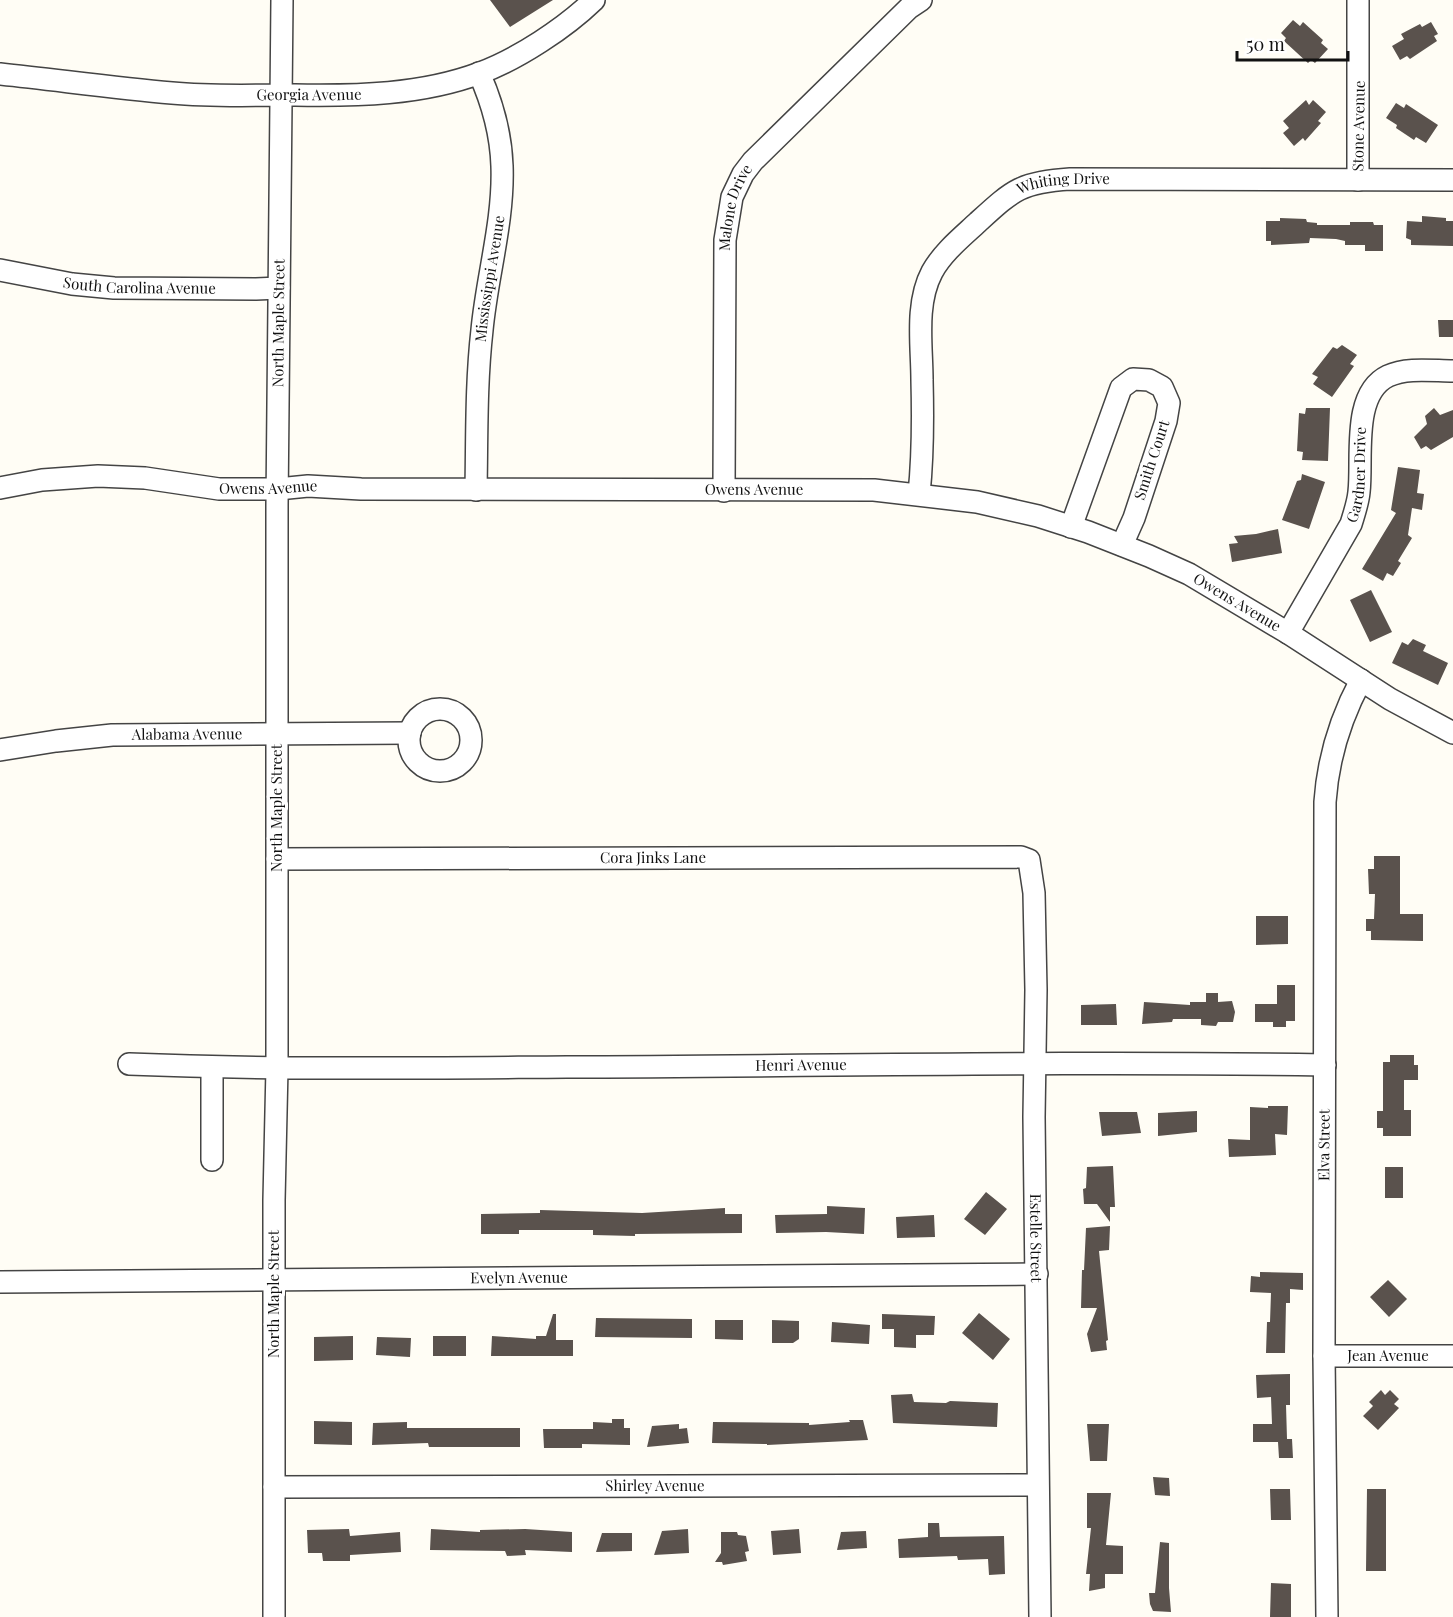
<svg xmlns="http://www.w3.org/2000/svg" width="1453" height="1617" font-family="'Playfair Display',serif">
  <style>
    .building { fill: #5a524d }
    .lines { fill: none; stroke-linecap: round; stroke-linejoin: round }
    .minor-casing { stroke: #444; stroke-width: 24 }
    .minor { stroke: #fff; stroke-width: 21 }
    .labels { text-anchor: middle; stroke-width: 6; stroke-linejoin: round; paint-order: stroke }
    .street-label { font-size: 15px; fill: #111; stroke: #fff }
  </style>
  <rect width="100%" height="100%" fill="#fffdf5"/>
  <!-- building -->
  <path class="building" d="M490 0H553L510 27Z
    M1293 20 1300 26 1303 22 1323 40 1321 43 1328 49 1315 63 1311 60 1308 63 1284 41 1286 38 1281 33Z
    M1431 22 1438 34 1434 36 1437 41 1410 59 1407 56 1400 60 1392 46 1404 39 1401 34 1420 24 1422 27Z
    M1306 100 1309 105 1313 100 1326 112 1318 121 1321 123 1305 141 1303 138 1294 146 1283 133 1289 128 1283 121Z
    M1396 103 1404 108 1406 104 1438 125 1426 143 1416 137 1414 140 1396 128 1397 125 1386 118Z
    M1422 216 1446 218V221H1453V246L1411 245V240L1406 238 1407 221 1422 222Z
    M1280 218 1306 219 1307 222 1317 223V225H1350V222H1373L1374 225H1383V251H1365V245H1345V241L1336 239 1310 238 1309 243 1271 245V241H1266V221H1280Z
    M1438 320H1453V337H1439Z
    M1342 345 1357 355 1350 364 1354 366 1332 397 1313 384 1318 377 1312 374 1333 347 1337 349Z
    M1306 408H1330L1328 461 1302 460 1303 452 1297 451 1299 413 1305 414Z
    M1434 408 1440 415 1453 410V437L1431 450 1426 446 1421 449 1414 437 1427 424 1425 416Z
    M1398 467 1420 470 1417 493 1424 494 1422 510 1412 508 1408 535 1412 538 1398 561 1401 563 1393 576 1387 573 1383 581 1362 569 1396 513 1391 510Z
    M1302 474 1325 482 1309 529 1282 520 1297 481 1301 480Z
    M1278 529 1282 553 1232 562 1229 544 1238 543 1234 536 1256 534Z
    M1371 590 1392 632 1370 642 1350 600Z
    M1413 639 1426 645 1423 651 1448 663 1438 685 1392 663 1402 642 1408 645Z
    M1374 856H1400V914H1423V941L1371 940V931H1366V919H1374L1375 894H1369L1368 869H1374Z
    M1256 916H1288V944L1256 945Z
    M1277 985H1295V1021H1286V1027H1273V1022H1255V1004H1277Z
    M1206 993H1218V1002L1232 1001 1235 1012 1233 1022H1218L1216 1026 1201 1025V1019H1173L1172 1022 1142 1024 1144 1002 1190 1005V1002H1206Z
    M1116 1004 1117 1025H1081V1005Z
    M1390 1055H1414V1065H1418V1080H1404V1110H1411V1136H1383V1128H1377V1111H1383V1062H1390Z
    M1268 1106H1288L1287 1135 1275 1134 1276 1155 1229 1157 1228 1139 1250 1140V1107L1268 1108Z
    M1197 1111V1132L1158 1136V1113Z
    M1099 1112H1137L1141 1133 1102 1136Z
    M1113 1166 1115 1207H1110V1222L1097 1204H1084L1083 1189 1086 1188 1087 1167Z
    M1385 1167H1403V1198H1385Z
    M986 1192 1007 1209 985 1235 964 1219Z
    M827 1206 865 1208 864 1234 826 1232 776 1233 775 1215 827 1214Z
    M725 1208V1214H742V1233L635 1234V1236L593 1235V1230H519V1234H481V1214L540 1213V1210L642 1213Z
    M934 1215 935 1237 897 1238 896 1217Z
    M1110 1226 1109 1250 1099 1251 1108 1340 1106 1341 1107 1350 1091 1352 1087 1334 1097 1308H1081L1082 1270H1084L1086 1228Z
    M1260 1272 1303 1273V1290L1290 1289V1303H1286L1285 1353H1266L1267 1322H1270L1271 1293 1250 1292 1251 1276 1260 1277Z
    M1388 1280 1407 1299 1389 1317 1370 1297Z
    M979 1313 1010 1339 993 1360 962 1333Z
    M553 1314H556V1340H573V1356H491L492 1336 536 1339V1336H546Z
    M882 1314 935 1316 934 1335H916V1348L894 1347V1329H882Z
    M596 1318 692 1319V1338L595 1337Z
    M715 1320H743V1340L715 1339Z
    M772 1320 799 1321V1339L793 1343H772Z
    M832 1322 870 1325 869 1344 831 1342Z
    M353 1336V1360L314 1361V1337Z
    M433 1336H466V1356H433Z
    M377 1337 411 1338 410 1357 376 1355Z
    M1290 1374V1405H1286L1287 1439H1292L1293 1458H1279L1278 1442H1253V1424H1272L1271 1397 1257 1398 1256 1375Z
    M1381 1390 1385 1395 1390 1390 1399 1399 1394 1404 1399 1408 1378 1430 1363 1416 1373 1406 1369 1402Z
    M912 1394 914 1402 946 1403 950 1401 998 1403 997 1427 893 1423 891 1395Z
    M612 1419H624V1428H630V1445L582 1444V1448H544L543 1429H593V1422L612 1423Z
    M849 1420H863L868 1440 767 1445V1444L712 1443 713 1422 809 1423V1425L850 1422Z
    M314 1421 352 1422V1445L314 1444Z
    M407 1422V1428H520V1447H429L428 1443 372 1445 373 1423Z
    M679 1424V1429L687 1428 689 1443 647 1447 652 1426Z
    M1087 1424H1109L1107 1461H1090Z
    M1153 1477 1169 1478 1170 1496 1155 1495Z
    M1270 1489H1290L1291 1520H1271Z
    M1367 1489H1386V1571H1366Z
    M1087 1493H1111L1106 1545 1123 1546V1574H1105V1588L1089 1591 1090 1574H1086L1091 1528H1087Z
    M928 1523H939L940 1537 1004 1536 1005 1574 989 1575 988 1559 958 1560 957 1556 899 1558 898 1539 928 1537Z
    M349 1529 350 1536 400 1532 401 1552 350 1555V1561H323L322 1553H308L307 1530Z
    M431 1529 480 1532V1530L525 1529 572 1532V1552L525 1550 526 1555 507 1556 505 1551 430 1550Z
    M688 1529 689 1553 654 1555 662 1531Z
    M799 1529 801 1553 773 1555 771 1531Z
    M866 1531 867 1548 837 1550 841 1532Z
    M721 1532H737L738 1535 746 1536 749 1551 745 1552 747 1561 723 1565 722 1562H715L721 1553Z
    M602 1533H632V1551L596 1552Z
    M1160 1542 1169 1543V1588L1171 1612 1153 1611 1150 1604 1149 1593H1155Z
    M1271 1583 1291 1584V1617H1270Z"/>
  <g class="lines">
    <!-- minor casing -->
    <g class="minor-casing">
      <g id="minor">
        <path id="s1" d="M0 74C57 80 115 88 172 93 213 97 255 95 295 95 357 96 421 95 480 73 518 59 565 28 594 0"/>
        <path d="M1358 180V0"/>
        <path id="s2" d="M0 270 72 284 114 288 256 289 279 288"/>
        <path id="s3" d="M0 488 42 480 98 476 145 478 219 489H278L308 486 361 489 874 490 977 502 1038 516 1088 532 1149 556 1189 574 1288 633 1390 699 1453 733"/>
        <path id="s4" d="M476 490C477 436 476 383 482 330 487 276 504 221 502 166 501 134 492 102 479 73"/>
        <path id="s5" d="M724 491 725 240 732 197 743 174 753 161 909 8 921 0"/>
        <path id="s6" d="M919 494C923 456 923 418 922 380 922 346 915 304 932 272 943 252 962 237 978 222 1013 190 1021 182 1070 179L1453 180"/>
        <path d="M1071 527 1121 388 1133 379 1149 380 1162 387 1169 403 1166 421 1134 518 1122 545"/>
        <path id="s7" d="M1288 633 1351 524C1354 514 1358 503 1359 492 1363 459 1351 394 1388 376 1407 367 1433 371 1453 371"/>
        <circle cx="440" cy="740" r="31"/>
        <path id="s8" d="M0 750 56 741 112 735 410 733"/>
        <path id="s9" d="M277 859 1021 857 1029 860 1034 893 1036 990 1034 1117 1040 1617"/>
        <path id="s10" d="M129 1064C275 1070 421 1068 567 1067 820 1066 1072 1061 1325 1065"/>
        <path d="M212 1067V1160"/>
        <path id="s11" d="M0 1282 1037 1274"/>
        <path id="s12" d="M1324 1356H1453"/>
        <path id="s13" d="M274 1487 1037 1485"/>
        <path id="s14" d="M274 1617V1200L277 1068V505L282 0"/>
        <path id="s15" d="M1327 1617 1324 1356 1325 802C1328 758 1340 719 1361 680"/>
      </g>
    </g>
    <!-- minor -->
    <use href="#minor" class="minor"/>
  </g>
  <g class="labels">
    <!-- street labels -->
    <g class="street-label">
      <text dy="5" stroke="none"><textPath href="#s1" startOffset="310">Georgia Avenue</textPath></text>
      <text transform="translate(1359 126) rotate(-89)" y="5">Stone Avenue</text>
      <text dy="5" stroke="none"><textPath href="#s6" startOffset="390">Whiting Drive</textPath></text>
      <text dy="5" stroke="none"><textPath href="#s5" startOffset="285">Malone Drive</textPath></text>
      <text dy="5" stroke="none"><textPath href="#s4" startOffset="212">Mississippi Avenue</textPath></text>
      <text dy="5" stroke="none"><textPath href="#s2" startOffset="141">South Carolina Avenue</textPath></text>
      <text dy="5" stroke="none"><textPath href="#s14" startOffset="1294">North Maple Street</textPath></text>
      <text transform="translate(1152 460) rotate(-72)" y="5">Smith Court</text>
      <text dy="5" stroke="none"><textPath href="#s7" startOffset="176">Gardner Drive</textPath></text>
      <text dy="5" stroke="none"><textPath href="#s3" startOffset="270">Owens Avenue</textPath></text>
      <text dy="5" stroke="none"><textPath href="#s3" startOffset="756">Owens Avenue</textPath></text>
      <text dy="5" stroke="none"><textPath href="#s3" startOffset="1260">Owens Avenue</textPath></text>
      <text dy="5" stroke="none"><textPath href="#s8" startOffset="188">Alabama Avenue</textPath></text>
      <text transform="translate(277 808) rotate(-90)" y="5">North Maple Street</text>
      <text dy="5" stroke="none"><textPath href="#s9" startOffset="376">Cora Jinks Lane</textPath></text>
      <text dy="5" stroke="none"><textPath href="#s10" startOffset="672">Henri Avenue</textPath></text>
      <text dy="5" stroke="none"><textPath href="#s15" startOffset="472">Elva Street</textPath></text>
      <text dy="5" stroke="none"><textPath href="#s9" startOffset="1131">Estelle Street</textPath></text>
      <text dy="5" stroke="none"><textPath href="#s11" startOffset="519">Evelyn Avenue</textPath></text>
      <text transform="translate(274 1294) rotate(-90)" y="5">North Maple Street</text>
      <text dy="5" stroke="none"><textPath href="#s12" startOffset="64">Jean Avenue</textPath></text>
      <text dy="5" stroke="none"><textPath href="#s13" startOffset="381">Shirley Avenue</textPath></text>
    </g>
  </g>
  <!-- scale -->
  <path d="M1237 51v9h111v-9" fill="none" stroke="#111111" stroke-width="3"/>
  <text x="1246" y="51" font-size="18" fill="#111111" stroke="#ffffff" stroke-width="4.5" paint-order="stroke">50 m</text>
</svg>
